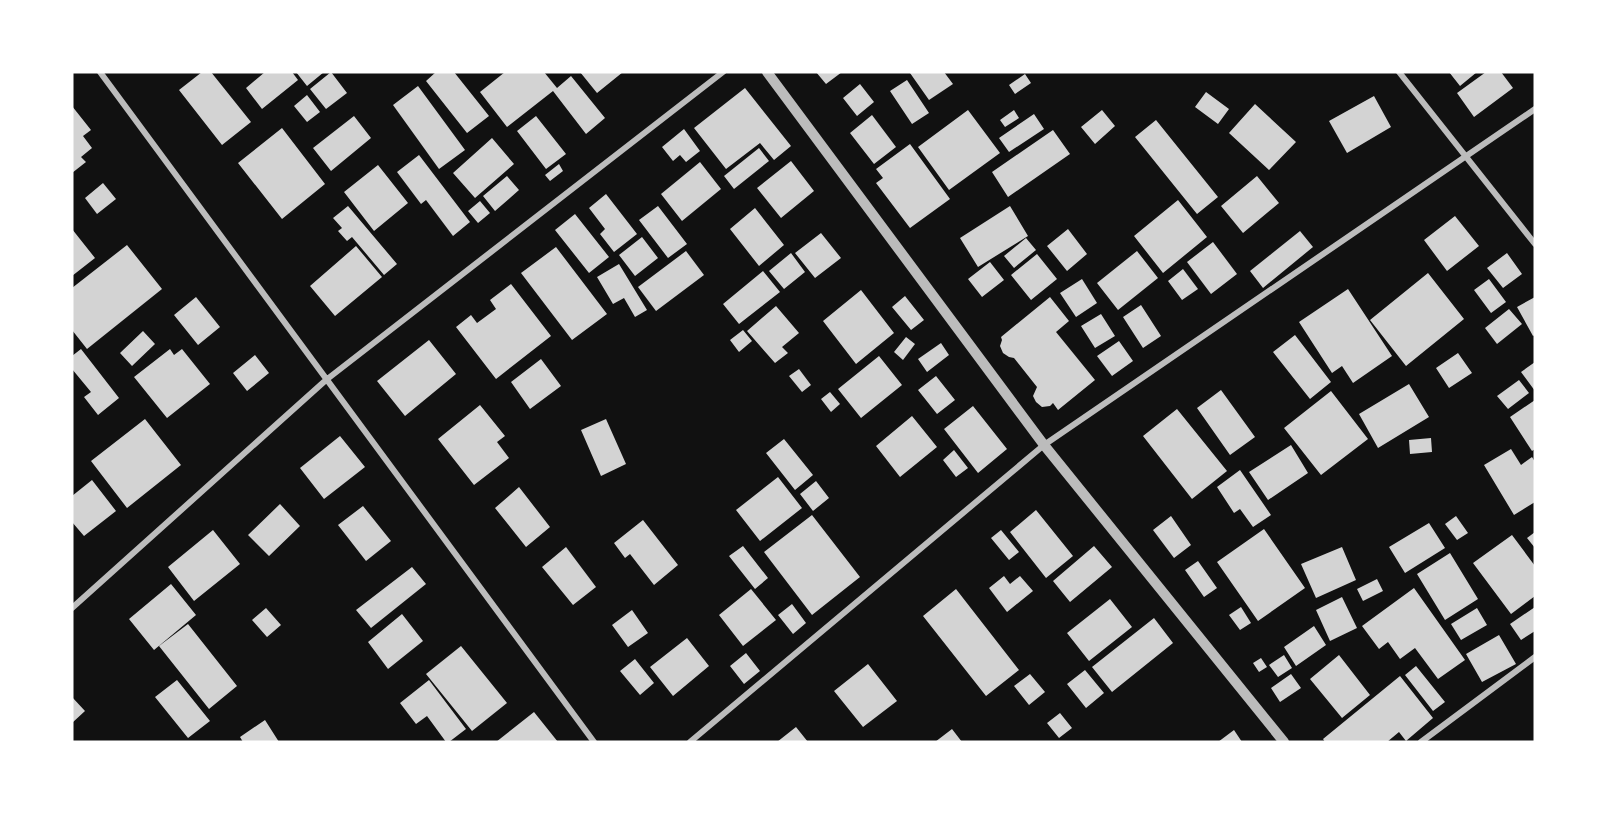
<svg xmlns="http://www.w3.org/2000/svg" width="1607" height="814" font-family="'Libre Baskerville',serif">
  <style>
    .building { fill: #d3d3d3 }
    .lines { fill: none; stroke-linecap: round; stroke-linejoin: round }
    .minor { stroke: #bcbcbc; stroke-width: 6 }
    .tertiary { stroke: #bcbcbc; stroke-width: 10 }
  </style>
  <rect width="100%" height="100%" fill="#111"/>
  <!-- building -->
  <path class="building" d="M202 72H211L251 122 222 145 179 90Z
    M265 72H292L298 80 262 109 246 88Z
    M296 72H324L307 86Z
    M331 72 347 93 326 109 310 89Z
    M436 72H454L489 116 467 133 426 81Z
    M505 72H544L557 88 571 76 605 118 586 134 553 91 507 127 480 92Z
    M580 72H623L597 93Z
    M816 72H842L826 84Z
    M912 72H944L953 84 929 100 910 73Z
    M1449 72H1477L1460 86Z
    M1486 72H1501L1513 88 1474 117 1457 93Z
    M1025 74 1031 83 1015 94 1009 85Z
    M907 80 929 113 912 124 890 91Z
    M860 84 874 102 857 116 843 98Z
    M418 86 465 150 439 169 393 105Z
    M745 88 791 146 774 160 760 143 726 169 694 128Z
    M1206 92 1229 109 1218 124 1195 107Z
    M307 95 320 112 307 122 294 106Z
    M1374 96 1391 127 1347 153 1329 121Z
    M1255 104 1296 142 1269 170 1229 133Z
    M72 106 91 130 83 136 92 148 81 157 86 162 72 173Z
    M968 110 1000 153 949 190 918 147Z
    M1014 110 1019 118 1005 127 1000 120Z
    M1102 110 1115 126 1095 144 1081 127Z
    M1034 114 1044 129 1009 152 999 138Z
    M872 115 896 147 874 164 850 133Z
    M354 116 371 138 331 171 313 148Z
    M536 116 566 154 546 169 517 131Z
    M1156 120 1218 197 1197 214 1135 137Z
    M282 128 325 184 282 219 238 163Z
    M684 129 700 151 686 162 680 155 673 161 662 147Z
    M1053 130 1070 154 1008 197 992 172Z
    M492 138 514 164 475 198 453 173Z
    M910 144 950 199 910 228 876 183 883 178 876 169Z
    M759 148 769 161 734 189 724 176Z
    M419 155 470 222 453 236 426 200 421 204 397 172Z
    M791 161 814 191 781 218 757 188Z
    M700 162 721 189 682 221 661 194Z
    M559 164 563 171 550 181 545 175Z
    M378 165 408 203 374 231 344 192Z
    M507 176 519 190 495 211 483 196Z
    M1257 176 1279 203 1243 233 1221 206Z
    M103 183 116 199 97 214 85 198Z
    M606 194 637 234 614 252 600 234 605 229 589 208Z
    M1178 200 1207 237 1163 273 1134 236Z
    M480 201 490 213 478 223 468 211Z
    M348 206 397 264 384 275 352 237 347 241 338 231 342 228 333 218Z
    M658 206 687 244 668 258 639 220Z
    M1010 206 1028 236 978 267 960 238Z
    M755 208 784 245 759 266 730 229Z
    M575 214 609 257 589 273 555 230Z
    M1455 216 1479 246 1447 271 1424 240Z
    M72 229 95 258 72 276Z
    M1068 229 1087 254 1067 271 1047 246Z
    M1300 231 1313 247 1263 288 1250 271Z
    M821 233 841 258 815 278 795 253Z
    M642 237 658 258 635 276 619 255Z
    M1026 238 1036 250 1014 268 1004 256Z
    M1213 242 1237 274 1211 294 1187 262Z
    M127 245 162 289 87 349 72 330V288Z
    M356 246 382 277 335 316 310 286Z
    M556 247 607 314 572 340 521 273Z
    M686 251 704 275 656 311 638 287Z
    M1137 251 1158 278 1118 310 1097 283Z
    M791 253 805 272 784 289 769 271Z
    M1507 253 1522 274 1503 288 1487 268Z
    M1037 254 1057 279 1031 300 1011 275Z
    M990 262 1004 280 982 297 968 279Z
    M619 264 647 310 635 317 624 298 613 304 597 277Z
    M1183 269 1198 289 1182 300 1168 281Z
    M763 271 780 292 739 324 723 304Z
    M1428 273 1464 319 1406 366 1370 320Z
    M1082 279 1097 303 1076 317 1060 293Z
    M1489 279 1506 302 1491 313 1474 290Z
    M511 284 551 336 496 379 456 327 471 315 477 323 496 309 490 300Z
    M1348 289 1392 356 1353 383 1342 366 1332 373 1299 322Z
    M861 290 894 333 856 364 823 321Z
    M905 296 924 320 911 330 892 307Z
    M196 297 220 327 198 345 174 315Z
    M1050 297 1069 321 1056 332 1095 380 1058 410 1053 403 1050 406 1042 407 1036 402 1033 396 1037 387 1014 358 1009 357 1003 353 1000 346 1002 340 1001 337Z
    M1535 297V335L1533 336 1517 307Z
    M1141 305 1161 336 1143 348 1123 317Z
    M776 306 799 333 782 347 788 353 775 363 747 331Z
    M1509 309 1522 324 1497 344 1485 328Z
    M1101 314 1115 336 1095 348 1081 326Z
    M743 330 752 341 739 352 730 340Z
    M143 331 155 344 132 366 120 353Z
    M1295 335 1331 382 1310 399 1273 352Z
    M906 337 915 344 903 360 894 352Z
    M429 340 456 374 405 416 377 381Z
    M1119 341 1133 361 1112 376 1097 356Z
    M941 343 949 355 927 372 918 359Z
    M81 349 119 398 98 415 84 397 91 392 72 369V356Z
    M170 349 174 355 182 349 210 384 167 418 134 377Z
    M1458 353 1472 373 1449 388 1436 368Z
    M255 355 269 373 247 391 233 373Z
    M879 356 902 385 861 418 838 389Z
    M541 359 561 386 530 409 511 382Z
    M1535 362V391L1521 372Z
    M799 369 811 385 802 392 789 376Z
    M936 376 955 400 937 414 918 390Z
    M1519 380 1529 393 1508 409 1497 396Z
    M1409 384 1429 417 1378 448 1359 414Z
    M1221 390 1255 437 1230 455 1197 408Z
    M1331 391 1368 439 1321 475 1284 428Z
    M830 392 840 404 831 412 821 399Z
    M1535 400V449L1532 451 1510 417Z
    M480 405 505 436 497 442 509 458 474 485 438 439Z
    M973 406 1007 449 978 473 944 429Z
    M1177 409 1227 471 1192 499 1143 436Z
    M912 416 937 447 900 477 876 446Z
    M145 419 181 465 127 508 91 461Z
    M606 419 626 464 601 476 581 430Z
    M340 436 365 467 324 499 300 468Z
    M1431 438 1432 452 1410 454 1409 440Z
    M784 439 813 475 795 490 766 453Z
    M1291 445 1308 473 1268 500 1249 472Z
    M1511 449 1521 465 1532 457 1535 462V502L1514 515 1484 465Z
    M954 450 968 468 956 477 943 460Z
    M1240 470 1271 515 1253 527 1240 509 1234 513 1217 487Z
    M778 477 802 508 760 541 736 510Z
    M92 480 116 511 84 536 72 522V496Z
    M816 481 829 498 813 511 800 494Z
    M519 487 550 527 526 547 495 508Z
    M280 504 300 526 269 556 248 535Z
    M363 506 391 541 366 561 338 525Z
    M1036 510 1073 556 1046 578 1010 532Z
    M812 515 860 577 812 615 764 552Z
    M1171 516 1191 545 1174 558 1153 530Z
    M1456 516 1468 533 1457 540 1445 524Z
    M643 520 678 565 654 585 630 554 625 558 614 543Z
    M1429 523 1445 548 1405 573 1389 547Z
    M1264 529 1305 588 1258 621 1217 562Z
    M213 530 240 564 194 601 168 567Z
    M1001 530 1019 552 1009 560 991 538Z
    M1535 532V548L1527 538Z
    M1512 535 1535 566V596L1511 614 1473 563Z
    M743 546 768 578 755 589 729 556Z
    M1094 546 1112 567 1070 602 1053 581Z
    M566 547 596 587 573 605 542 567Z
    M1342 547 1356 580 1316 598 1301 564Z
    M1450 553 1478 599 1445 620 1417 574Z
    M1198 561 1217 588 1204 597 1185 570Z
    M412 567 426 584 371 628 356 610Z
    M1004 576 1010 584 1020 576 1033 591 1007 612 989 588Z
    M1377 579 1383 591 1363 601 1357 589Z
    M171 584 196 615 154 650 129 619Z
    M1414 588 1465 660 1438 679 1415 648 1400 659 1388 642 1379 649 1362 626Z
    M751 589 776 620 743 646 719 615Z
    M956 589 1019 670 986 696 923 616Z
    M1342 597 1357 628 1330 641 1316 610Z
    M1110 599 1132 627 1089 661 1067 633Z
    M792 604 806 623 793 634 778 615Z
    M1241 607 1251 623 1240 630 1229 615Z
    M1535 607V631L1521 640 1510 624Z
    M266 608 281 625 267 637 252 620Z
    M1477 608 1487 625 1461 640 1451 624Z
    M632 610 648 633 628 647 612 625Z
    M402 614 423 641 388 669 368 642Z
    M1154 618 1173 643 1112 692 1092 667Z
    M188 624 237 686 209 709 159 646Z
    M1314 626 1326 645 1296 666 1284 647Z
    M1499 635 1516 664 1482 682 1466 654Z
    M687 638 709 666 673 696 650 667Z
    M461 646 507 703 472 731 426 674Z
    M746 653 760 671 744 684 730 666Z
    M1284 655 1292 668 1278 677 1269 665Z
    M1339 655 1370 695 1342 718 1310 679Z
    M1261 658 1267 667 1259 672 1253 663Z
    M635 659 654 683 640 695 620 671Z
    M868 664 897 701 863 727 834 691Z
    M1416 666 1445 702 1433 711 1405 675Z
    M1085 670 1104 693 1086 708 1067 684Z
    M1030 674 1045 692 1029 705 1014 686Z
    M1291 674 1301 688 1280 702 1271 688Z
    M1400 676 1433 718 1406 741 1399 732 1387 742H1325L1323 739Z
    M177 680 210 721 188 738 155 697Z
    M429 680 466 729 449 742H446L427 716 416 724 400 703Z
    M72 697 85 711 72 723Z
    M534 712 558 742H496Z
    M1060 713 1072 728 1059 738 1047 723Z
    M265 720 279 742H243L240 737Z
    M796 727 808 742H777Z
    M952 729 962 742H935Z
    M1234 730 1242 742H1218Z"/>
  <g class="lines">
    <!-- minor -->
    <path class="minor" d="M100 72 594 742
      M1399 72 1535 244
      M72 608 326 380 723 72
      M690 742 1044 445 1535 109
      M1421 742 1535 657"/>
    <!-- tertiary -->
    <path class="tertiary" d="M767 72 1044 445 1284 742"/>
  </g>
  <!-- border -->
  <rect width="1607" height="814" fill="none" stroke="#ffffff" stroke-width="147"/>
</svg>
